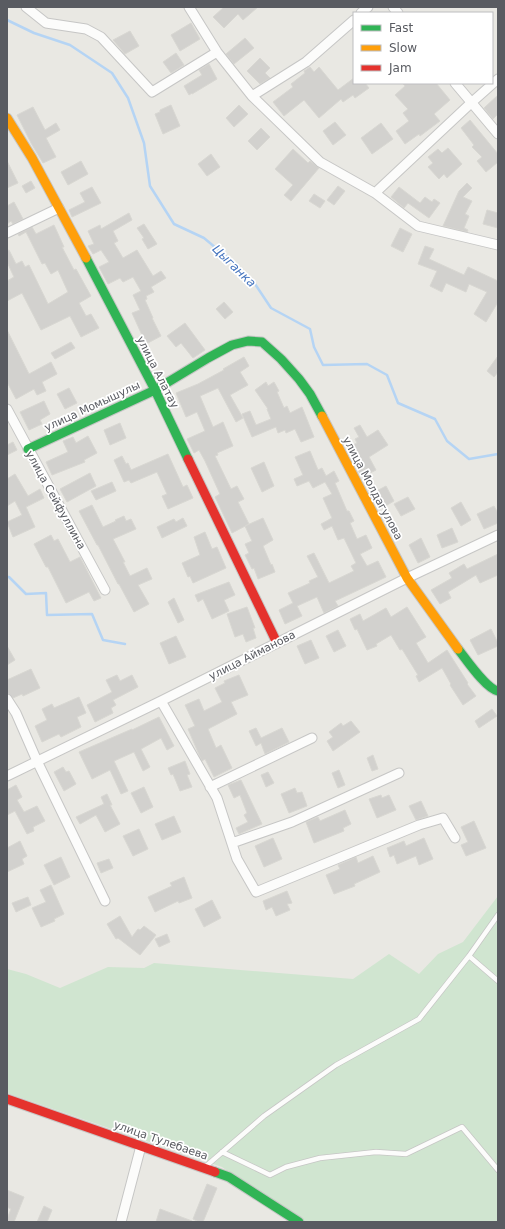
<svg xmlns="http://www.w3.org/2000/svg" width="505" height="1229" font-family="'DejaVu Sans',sans-serif">
  <style>
    .green { fill: #d0e5d0 }
    .lines { fill: none; stroke-linecap: round; stroke-linejoin: round }
    .stream { stroke: #b5d4f4; stroke-width: 2.5 }
    .building { fill: #d2d1ce; stroke: #d8d7d2 }
    .lane-casing { stroke: #c6c6c5; stroke-width: 6 }
    .street-casing { stroke: #c6c6c5; stroke-width: 11 }
    .fast-casing { stroke: #c6c6c5; stroke-width: 11 }
    .slow-casing { stroke: #c6c6c5; stroke-width: 11 }
    .jam-casing { stroke: #c6c6c5; stroke-width: 11 }
    .lane { stroke: #fcfcfb; stroke-width: 4.5 }
    .street { stroke: #fcfcfb; stroke-width: 9 }
    .fast { stroke: #30b455; stroke-width: 9 }
    .slow { stroke: #ff9f0a; stroke-width: 9 }
    .jam { stroke: #e5322d; stroke-width: 9 }
    .labels { text-anchor: middle; stroke-width: 3.5; stroke-linejoin: round; paint-order: stroke }
    .street-label { font-size: 11px; fill: #595b61; stroke: #fff }
    .water-label { font-size: 12px; font-style: italic; fill: #4373be; stroke: #fff }
  </style>
  <rect width="100%" height="100%" fill="#e9e8e3"/>
  <!-- green -->
  <path class="green" d="M498 896V1222H299L222 1167 7 1093V969L26 974 60 988 108 967 144 968 154 963 353 979 389 954 419 974 438 954 463 942Z"/>
  <g class="lines">
    <!-- stream -->
    <path class="stream" d="M7 20 34 33 70 45 112 73 128 98 144 143 150 186 174 224 204 238 229 259 253 281 271 308 310 329 314 347 323 365 367 364 387 375 398 403 435 419 447 441 469 459 498 454
      M7 577H9L26 594 46 593 47 615 92 614 103 640 125 644"/>
  </g>
  <!-- building -->
  <path class="building" d="M224 7H258L243 20 238 14 224 28 213 17Z
    M191 23 200 39 180 51 171 35Z
    M130 31 139 46 125 54 113 40Z
    M245 38 254 48 234 64 226 54Z
    M176 53 184 65 171 73 163 62Z
    M260 58 270 68 265 73 270 78 260 84 247 71Z
    M209 64 217 79 192 94V93L189 95 184 86 202 75 199 70Z
    M310 67 314 72 319 67 338 90 354 78V83H365L369 88 355 98 353 95 343 102 341 99 319 118 304 100 284 116 273 102 293 87 291 84 305 73 304 71Z
    M402 83H436L450 100 434 114 440 121 420 136 419 134 405 144 396 131 409 121 403 113 408 109 395 95 405 86Z
    M498 95V114L493 119 484 108Z
    M171 105 180 126 163 134 155 114 160 112V110Z
    M239 105 248 114 234 127 226 118Z
    M33 107 45 130 56 123 60 130 46 138 56 157 43 163 31 143 17 115Z
    M470 120 498 154V162L486 172 477 161 482 157 472 147 474 145 461 128Z
    M335 122 346 135 333 145 323 131Z
    M381 123 393 139 372 154 361 138Z
    M261 128 270 137 257 150 248 141Z
    M448 148 462 164 447 178 444 174 439 179 428 167 433 163 428 157 438 149 442 153Z
    M293 149 308 163 310 161 319 168 291 201 284 195 293 185 275 169Z
    M211 154 220 167 207 176 198 164Z
    M7 161 18 183 7 188Z
    M81 161 88 174 68 185 61 172Z
    M31 181 35 188 26 193 22 186Z
    M467 183 472 188 463 197 472 201 465 214 469 216 464 228 468 230 467 232 443 226 459 191Z
    M338 186 345 191 334 205 327 200Z
    M92 187 101 203 72 217 69 210 85 202 80 193Z
    M399 187 420 203 425 197 432 202 434 199 440 203 429 218 408 203 404 208 391 197Z
    M314 194 325 201 320 208 309 201Z
    M14 202 23 219 13 224 11 221 7 224V206Z
    M487 210 498 213V228L483 224Z
    M129 213 132 220 113 231 118 241 114 243 123 258 137 250 153 276 161 271 166 278 151 287 154 292 146 296 147 299 145 300 153 318H152L161 336 146 344 132 313 140 310 133 295 141 291 133 277 123 282 120 278 108 284 99 267 109 262 101 250 93 254 88 246 94 244 88 231 100 225 101 229Z
    M144 224 157 244 148 249 142 239 144 238 137 228Z
    M54 225 64 247H62L74 270 76 269 91 296 79 303 86 316 91 314 99 328 81 337 70 316 41 330 22 293 7 301V281L14 277 7 262V251L9 250 16 264 22 261 25 267 29 265 48 304 68 292 58 270 51 274 45 263 42 264 26 232 19 236 18 234 32 227 36 234Z
    M400 228 412 234 403 252 391 246Z
    M425 246 434 249 429 259 464 275 468 267 498 281V302L486 322 474 314 487 292 469 284 466 292 446 283 442 292 430 286 437 271 418 264Z
    M224 302 233 312 225 319 216 309Z
    M185 323 205 350 193 358 181 343 176 347 167 336Z
    M7 330 29 374 51 362 57 374 42 382 46 391 37 395 34 389 16 399 7 382Z
    M71 342 75 348 55 359 51 353Z
    M498 356V372L494 377 487 371Z
    M244 357 249 366 240 372 248 385 230 395 243 418 236 422 218 388 200 396 213 427 223 422 233 446 217 453 218 455 215 456 231 489 237 486 244 499 238 502 249 524 232 533 215 497 220 494 205 461 199 450 194 453 187 439 205 431 197 412 186 417 176 393 198 384 224 370 223 369Z
    M266 382 268 386 274 382 279 391 277 392 284 408 287 406 290 413 302 407 314 437 301 442 295 429 286 433 285 430 278 433 276 427 252 437 242 414 250 411 256 425 271 419 267 409H268L255 390Z
    M69 388 77 403 65 409 57 394Z
    M44 401 50 414 40 420 42 424 29 430 20 412Z
    M120 423 126 438 110 445 104 430Z
    M360 425 367 437 378 430 388 445 369 457 376 470 362 477 356 466 358 465 349 447 357 443 355 439 359 437 354 428Z
    M88 436 97 453 84 460 85 462 52 475 46 462 68 452 63 441 73 437 76 443Z
    M13 442 17 450 7 455V445Z
    M310 451 318 470 322 468 326 476 334 471 339 481 335 483 347 511H349L354 521 350 523 357 539 366 535 372 548 360 554 367 566 378 561 386 577 335 601 338 606 324 613 317 597 297 606 302 616 285 624 279 610 293 603 288 593 310 583 309 581 318 577 307 556 314 553 329 583 354 571 351 566 356 563 344 538 338 540 332 526 324 530 321 524 332 518 323 498 332 494 325 482 313 488 309 481 297 486 294 479 303 475 295 457Z
    M168 454 183 487 187 485 193 498 168 509 162 496 167 494 157 472 131 483 129 480 124 482 114 460 122 456 126 464 128 463 131 470Z
    M264 462 274 486 262 492 251 468Z
    M90 473 96 486 67 502 60 489Z
    M15 474 28 496 40 489 44 498 26 507 35 527 13 537 7 522 22 515 15 501 7 506V479Z
    M112 482 116 491 96 500 91 491Z
    M386 486 394 501 382 508 373 493Z
    M408 497 415 509 401 516 394 504Z
    M461 502 471 520 461 526 451 508Z
    M92 505 103 527 116 521 115 520 124 516 126 521 131 519 136 529 113 539 125 562H123L130 576 147 568 152 579 138 585 149 604 134 612 119 584H118L98 545H97L79 511Z
    M494 506 498 513V523L484 529 477 514Z
    M183 518 187 526 162 538 157 527 174 519 176 522Z
    M263 518 273 540 263 546 271 565 272 564 275 572 258 579 254 568 252 569 245 555 249 553 245 544 252 541 245 526Z
    M452 528 458 542 442 548 437 535Z
    M205 532 212 549 217 547 226 568 193 583 190 576 188 577 182 563 200 555 194 537Z
    M51 535 54 541 58 539 70 562 80 557 101 598 94 601 89 592 66 603 48 567H46L34 544Z
    M421 538 430 557 418 563 409 545Z
    M498 554V575L480 583 476 575 448 592 451 598 440 604 431 590 452 578 449 573 464 564 467 569Z
    M229 582 235 595 224 600 229 611 212 619 203 599 198 602 195 595Z
    M174 598 184 620 178 623 168 602Z
    M247 607 255 628H253L256 638 246 642 243 634 235 637 227 614Z
    M407 607 426 637 416 643 428 663 447 650 468 683 467 684 476 696 463 705 450 685 451 684 442 668 419 682 416 676 418 675 402 649 400 650 391 635 376 644 377 646 367 650 357 629 355 630 350 619 360 614 363 621 386 608 391 617Z
    M491 629 498 643V646L478 655 470 640Z
    M338 630 346 646 334 652 326 636Z
    M176 636 186 657 169 664 160 643Z
    M311 640 319 658 305 664 297 646Z
    M7 646 15 660 7 665Z
    M31 669 40 688 23 696 22 694 13 698 7 692V680Z
    M117 675 120 681 132 675 138 687 113 700 116 705 111 708 113 713 95 722 87 705 112 692 106 680Z
    M239 675 248 695 231 702 237 714 208 729 216 748 221 745 232 768 214 777 205 759 202 761 200 757 188 729 195 726 185 705 199 699 204 711 222 702 215 688 225 683 224 681Z
    M79 697 86 713 77 717 81 727 61 737 59 734 42 742 35 726 47 720 42 709 52 704 54 708Z
    M492 709 497 716 479 728 475 721Z
    M159 717 174 746 167 750 161 738 141 749 150 767 143 771 134 752 114 761 128 791 121 794 110 770 92 779 79 752 132 729V730Z
    M351 721 360 732 333 751 327 741 333 737 329 732 341 723 343 726Z
    M256 728 261 738 282 728 289 742 265 754 261 743 256 746 249 731Z
    M373 755 378 769 372 771 367 758Z
    M185 761 190 774 187 775 192 787 180 791 173 774 171 775 168 768Z
    M63 767 66 772 69 771 76 784 64 791 54 772Z
    M339 770 345 785 338 788 332 773Z
    M268 772 274 783 266 787 261 775Z
    M241 780 262 824 239 834 236 828 248 822 244 815 247 813 240 795 234 798 228 785Z
    M16 785 22 797 17 800 24 812 37 806 45 821 33 827 34 831 27 834 15 811 7 815V790Z
    M144 787 153 807 141 813 131 793Z
    M295 788 297 793 302 792 307 806 289 813 281 794Z
    M107 794 112 805H110L120 824 105 832 96 815 80 824 76 817 104 804 101 797Z
    M381 795 382 798 389 795 396 810 377 818 369 799Z
    M421 801 428 816 416 820 409 806Z
    M345 810 351 824 343 828 344 831 314 843 306 822 318 817 320 821Z
    M174 816 181 832 162 840 155 824Z
    M474 821 486 848 466 856 461 845 468 842 461 827Z
    M139 829 148 849 133 856 123 836Z
    M273 838 282 859 264 867 255 846Z
    M424 838 433 859 419 865 416 856 397 864 394 855 390 857 387 848 404 841 406 846Z
    M20 841 27 856 22 859 24 864 7 872V848Z
    M373 856 380 872 354 884 355 886 334 894 326 875 340 869 338 865 356 857 358 863Z
    M61 857 70 877 54 885 44 865Z
    M109 859 113 868 101 873 97 863Z
    M184 877 192 898 179 903 178 901 155 912 148 897 172 886 170 883Z
    M51 885 64 914 54 919 55 921 41 927 32 908 46 902 40 890Z
    M287 891 292 903 287 904 290 910 276 916 272 907 266 910 263 901Z
    M28 897 31 905 16 912 12 903Z
    M212 900 221 918 204 927 195 909Z
    M120 916 132 937 138 929 140 930 144 926 156 935 140 955 118 938 116 939 107 924Z
    M167 934 170 942 159 947 155 939Z
    M207 1184 217 1188 203 1222H199L193 1219Z
    M7 1190 24 1197 14 1222H7V1219L11 1209 7 1207Z
    M44 1206 52 1210 47 1222H37Z
    M160 1209 192 1221V1222H156Z"/>
  <g class="lines">
    <!-- lane casing -->
    <g class="lane-casing">
      <path id="lane" d="M469 956 498 981
        M222 1152 270 1175 286 1167 320 1158 376 1152 406 1154 462 1127 498 1170
        M205 1167 264 1116 336 1065 419 1019 469 956 498 915"/>
    </g>
    <!-- street casing -->
    <g class="street-casing">
      <path id="street" d="M26 7 46 23 86 29 101 37 152 92 217 52
        M189 7 217 52 252 96 320 162 375 193 418 226 498 245
        M393 7 398 13
        M361 13 368 7
        M455 83 498 134
        M252 96 306 62 354 20
        M375 193 471 103 498 79
        M7 233 59 208
        M7 409 105 590
        M7 699 16 713 37 761 105 901
        M161 701 217 798 237 859 256 892 419 825 443 818 455 838
        M7 776 161 701 407 578 498 535
        M210 787 312 738
        M232 843 292 822 399 773
        M121 1222 141 1146"/>
    </g>
    <!-- fast casing -->
    <g class="fast-casing">
      <path id="fast" d="M86 258 155 390 188 459
        M28 449 155 390 208 358 232 345 248 341 262 342 281 359 299 379 310 394 322 416
        M458 649C466 659 486 689 498 691
        M215 1172 229 1177 299 1222"/>
    </g>
    <!-- slow casing -->
    <g class="slow-casing">
      <path id="slow" d="M7 118 32 158 86 258
        M322 416 407 578 458 649"/>
    </g>
    <!-- jam casing -->
    <g class="jam-casing">
      <path id="jam" d="M188 459 277 643
        M7 1099 215 1172"/>
    </g>
    <!-- lane -->
    <use href="#lane" class="lane"/>
    <!-- street -->
    <use href="#street" class="street"/>
    <!-- fast -->
    <use href="#fast" class="fast"/>
    <!-- slow -->
    <use href="#slow" class="slow"/>
    <!-- jam -->
    <use href="#jam" class="jam"/>
  </g>
  <g class="labels">
    <!-- street labels -->
    <g class="street-label">
      <text transform="translate(158 372) rotate(63)" y="4">улица Алатау</text>
      <text transform="translate(92 406) rotate(-25)" y="4">улица Момышулы</text>
      <text transform="translate(373 488) rotate(62)" y="4">улица Молдагулова</text>
      <text transform="translate(56 500) rotate(61)" y="4">улица Сейфуллина</text>
      <text transform="translate(252 655) rotate(-27)" y="4">улица Айманова</text>
      <text transform="translate(161 1140) rotate(19)" y="4">улица Тулебаева</text>
    </g>
    <!-- water labels -->
    <g class="water-label">
      <text transform="translate(234 266) rotate(44)" y="4">Цыганка</text>
    </g>
  </g>
  <!-- border -->
  <rect width="505" height="1229" fill="none" stroke="#595b61" stroke-width="16"/>
  <!-- legend -->
  <rect x="353" y="12" width="140" height="72" fill="#ffffff" stroke="#bdbdc0"/>
  <rect x="361" y="25" width="20" height="6" fill="#30b455" stroke="#bdbdc0"/>
  <text x="389" y="32" font-size="12" fill="#595b61">Fast</text>
  <rect x="361" y="45" width="20" height="6" fill="#ff9f0a" stroke="#bdbdc0"/>
  <text x="389" y="52" font-size="12" fill="#595b61">Slow</text>
  <rect x="361" y="65" width="20" height="6" fill="#e5322d" stroke="#bdbdc0"/>
  <text x="389" y="72" font-size="12" fill="#595b61">Jam</text>
</svg>
